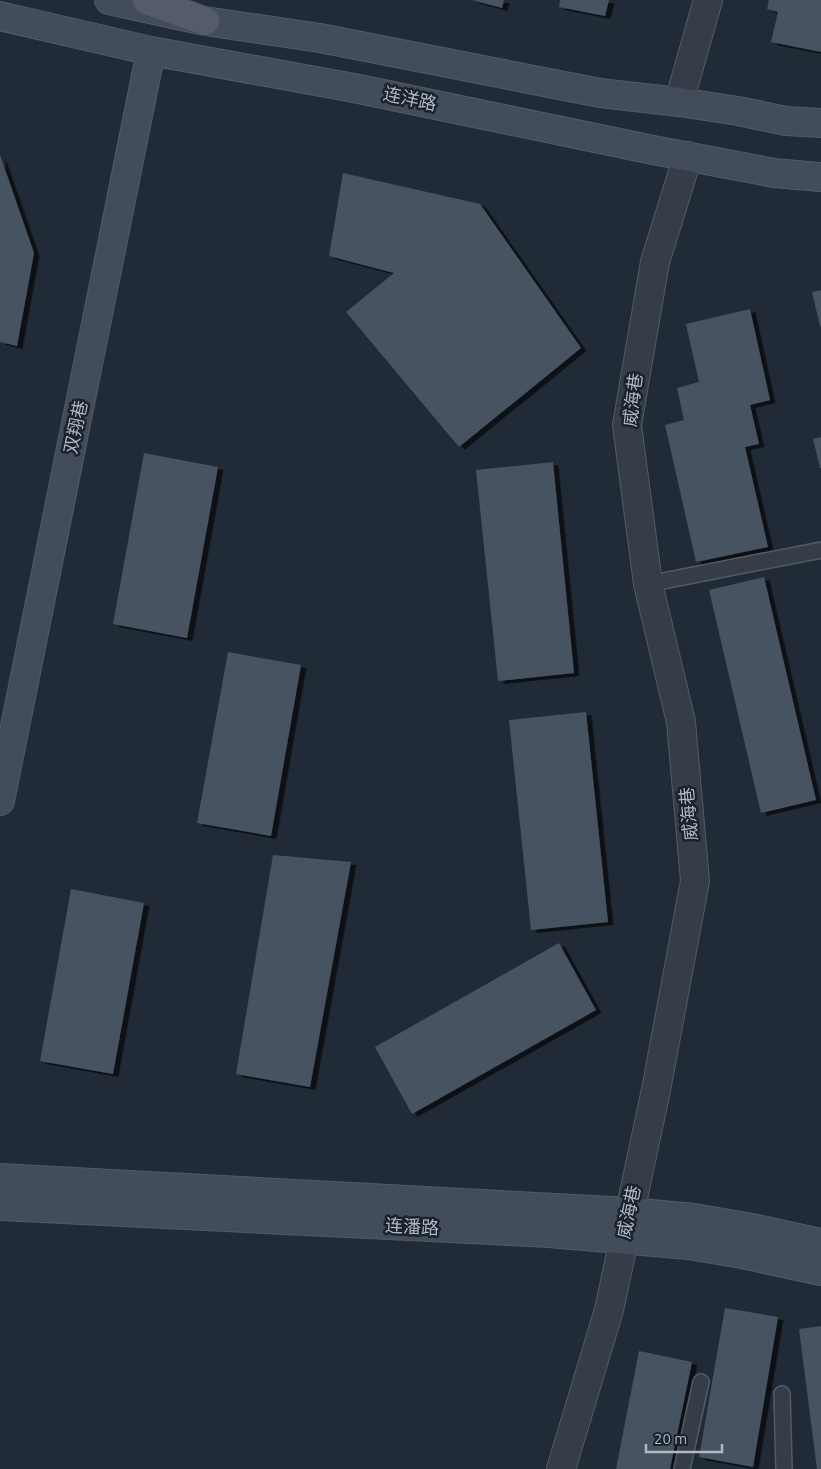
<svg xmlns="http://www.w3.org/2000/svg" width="821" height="1469" font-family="Ubuntu,'Noto Sans SC',sans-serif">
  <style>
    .building { fill: #475261; filter: url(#shadow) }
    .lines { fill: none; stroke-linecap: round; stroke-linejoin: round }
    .lane-casing { stroke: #525b66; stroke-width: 18 }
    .street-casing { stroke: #525b66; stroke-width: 30 }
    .secondary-casing { stroke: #525b66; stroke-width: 30 }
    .primary-casing { stroke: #3e4651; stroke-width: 30 }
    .lane { stroke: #353d48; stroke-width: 15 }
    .street { stroke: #353d48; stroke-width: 28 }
    .secondary { stroke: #434c5b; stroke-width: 28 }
    .primary { stroke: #535c68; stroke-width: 28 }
    .labels { text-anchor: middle; stroke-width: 5; stroke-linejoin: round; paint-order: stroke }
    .street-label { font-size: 18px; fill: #afb8c4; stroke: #1a222c }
  </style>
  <defs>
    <filter id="shadow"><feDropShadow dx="5.5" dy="3" stdDeviation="0" flood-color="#0009"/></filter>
  </defs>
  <rect width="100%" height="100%" fill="#212b37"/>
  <!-- building -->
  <path class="building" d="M472 0H504L502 8Z
    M560 0H609L605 16 559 7Z
    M769 0H821V52L771 42 778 12 767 9Z
    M0 155 34 253 17 346 0 342Z
    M343 173 480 204 581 348 459 447 346 312 394 273 329 256Z
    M821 290V326H820L812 292Z
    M750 309 770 400 750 405 759 444 745 447 768 547 696 562 665 425 684 420 677 388 699 382 686 324Z
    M821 437V468H820L813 439Z
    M144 453 218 467 187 638 113 624Z
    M553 462 574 673 498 681 476 470Z
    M764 577 816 800 761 813 709 590Z
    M228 652 301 665 271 836 197 823Z
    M586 712 608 922 531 930 509 720Z
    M273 855 351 862 310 1087 236 1074Z
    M71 889 144 903 113 1074 40 1061Z
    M559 943 596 1010 412 1114 375 1047Z
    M725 1308 778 1317 753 1467 699 1457Z
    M821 1326V1469H817L799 1329Z
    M639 1351 692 1362 670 1469H616Z"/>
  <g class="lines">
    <!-- lane casing -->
    <g class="lane-casing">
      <path id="lane" d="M648 584 821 550
        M782 1394 784 1469
        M682 1469 701 1382"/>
    </g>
    <!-- street casing -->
    <g class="street-casing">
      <path id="street" d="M679 102 708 0
        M561 1469 609 1310 656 1090 695 881 681 722 648 584 627 425 655 262 688 156"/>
    </g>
    <!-- secondary casing -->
    <g class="secondary-casing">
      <path id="secondary" d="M109 0 205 21 320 38 600 93 679 102 738 111 786 121 821 123
        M0 16 151 51 354 88 653 150 774 173 821 177
        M0 801 151 51
        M0 1178 630 1212 694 1218 752 1228 821 1243
        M0 1206 549 1233 689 1245 742 1254 821 1271"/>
    </g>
    <!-- primary casing -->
    <g class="primary-casing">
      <path id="primary" d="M147 0 205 21"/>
    </g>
    <!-- lane -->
    <use href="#lane" class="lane"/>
    <!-- street -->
    <use href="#street" class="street"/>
    <!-- secondary -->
    <use href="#secondary" class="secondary"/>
    <!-- primary -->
    <use href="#primary" class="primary"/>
  </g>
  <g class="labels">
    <!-- street labels -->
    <g class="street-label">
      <text transform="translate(410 99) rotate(12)" y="6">连洋路</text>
      <text transform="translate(633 400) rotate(-83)" y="6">威海巷</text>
      <text transform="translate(76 427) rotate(-78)" y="6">双翔巷</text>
      <text transform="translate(689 814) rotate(-95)" y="6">威海巷</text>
      <text transform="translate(629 1212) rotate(-78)" y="6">威海巷</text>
      <text transform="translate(412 1227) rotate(3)" y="6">连潘路</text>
    </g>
  </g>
  <!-- scale -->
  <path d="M646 1444v8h76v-8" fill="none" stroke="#afb8c4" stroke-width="2.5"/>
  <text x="654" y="1444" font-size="15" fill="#afb8c4" stroke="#1a222c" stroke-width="4" paint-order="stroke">20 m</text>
</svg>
